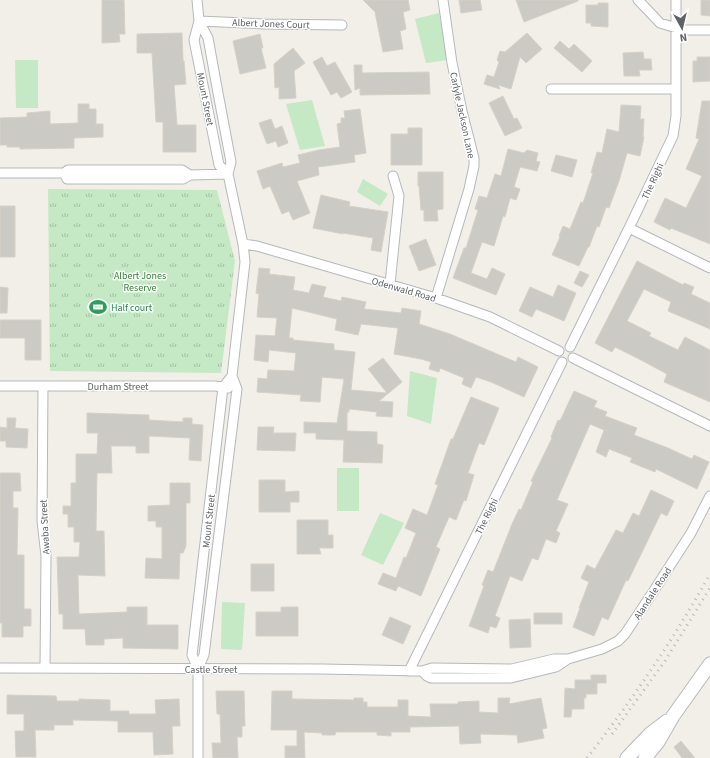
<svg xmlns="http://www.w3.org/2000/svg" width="710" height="758" font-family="'Source Sans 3',sans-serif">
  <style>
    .park { fill: url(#park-tufts) }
    .garden { fill: #c5e8c5 }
    .building { fill: #cccac5; stroke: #d6d1c6 }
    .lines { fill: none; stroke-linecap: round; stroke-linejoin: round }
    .street-casing { stroke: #b5b8bc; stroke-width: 11 }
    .secondary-casing { stroke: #b6babf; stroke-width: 15 }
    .street { stroke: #fff; stroke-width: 9 }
    .secondary { stroke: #fff; stroke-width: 13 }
    .rail { stroke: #b6b7b8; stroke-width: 3; stroke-dasharray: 1 5; stroke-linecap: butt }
    .labels { text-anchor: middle; stroke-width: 3; stroke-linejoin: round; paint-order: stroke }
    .street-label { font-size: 10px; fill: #5f6368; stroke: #fff }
    .park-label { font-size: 10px; fill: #348238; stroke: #fff }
    .leisure-label { font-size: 10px; fill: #27864d; stroke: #fff; text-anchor: start }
  </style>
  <defs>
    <pattern id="park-tufts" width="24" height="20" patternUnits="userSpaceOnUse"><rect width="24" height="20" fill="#c5e8c5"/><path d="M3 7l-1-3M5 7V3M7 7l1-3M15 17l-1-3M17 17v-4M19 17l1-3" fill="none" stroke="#a3c0a4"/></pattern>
  </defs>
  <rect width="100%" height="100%" fill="#f1efe8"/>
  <!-- park -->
  <path class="park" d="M48 189 217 190 235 261 221 373 50 371Z"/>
  <!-- garden -->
  <path class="garden" d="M439 13 448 60 426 63 415 19Z
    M15 60H38V108H16Z
    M312 100 325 146 300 150 286 104Z
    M363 179 388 194 380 206 357 192Z
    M94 299 104 300 102 315 93 314Z
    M410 371 437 378 431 424 407 416Z
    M337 468H359V511H337Z
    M380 513 404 523 383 565 361 555Z
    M222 602 245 603 242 650 221 649Z"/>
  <!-- building -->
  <path class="building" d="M102 0H124L125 34H119L120 42 102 43Z
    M363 0H408L410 10 403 12 406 29 400 31 403 49 383 52 375 12Z
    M459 0H480L482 10 461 13Z
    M516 0H578V1L524 22Z
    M701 0H710V16L701 15Z
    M598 3H608V27L591 26V23H586V5H598Z
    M182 33 183 61H184L186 84 174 85 177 125H196V152H163V122H156L152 53H137V34Z
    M527 33 542 49 526 63 520 57 511 89 498 85 500 89 484 84 487 75 494 77 499 62 497 60 500 51 505 52Z
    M260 34 263 48H261L266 68 240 74 233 41Z
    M560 41 569 49 574 44 592 61 582 72 554 48Z
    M293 48 305 63 294 71 296 98 279 99V87L275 88 274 64Z
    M643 52 644 59H651L652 70H639L640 76H624L623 53Z
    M322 57 327 66 335 62 352 92 341 98 337 92 331 95 313 62Z
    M697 57H710V81L693 82V61H697Z
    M354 65H362V73L429 72 430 94 360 95V88L355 90Z
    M503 96 514 119 517 118 522 128 505 136 489 103Z
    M702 101H710V244L671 228 670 230 654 222 665 198 686 208 702 176 686 169 699 139 696 138Z
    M78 104H89V109H96V124H103V137L74 138V148L20 149V147H7V145H0V118L27 117V113L50 111V124L78 123Z
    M621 105 641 106 640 119H644L643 137H644L640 156 627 153 619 181 609 208 606 207 599 227 597 226 589 247H588L579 266 552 255 560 237 559 236 563 226 570 229 581 202 583 203 593 173H591L597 152 602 153 607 129 619 132Z
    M360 109 366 153 354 155 355 162 318 167 319 175 297 181 310 213 293 220 289 211 282 214 270 186 263 189 257 171 282 163 283 167 300 163 298 155 319 150 340 147 337 124 341 123V118H345L344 111Z
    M271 119 275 129 282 126 288 143 278 147 276 141 267 144 259 123Z
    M408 128H422V165H391V134H408Z
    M508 149 524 153 527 150 538 153 536 161 540 162 537 171 520 167 514 187 520 189 516 200 510 198 505 217 503 216 494 246 482 242 471 273 487 279 492 268 505 274 496 295 453 278 464 248H466L478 210 475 209 479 196 487 198 495 174 501 176Z
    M556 155 577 160 572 177 551 171Z
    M418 172H443V209L437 210 438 221H424V210H421L419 186H418Z
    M321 195 350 202 349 206 388 212 381 252 371 250 373 238 343 233V234L313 228Z
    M0 206H15V257H0Z
    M426 239 436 265 419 271 409 246Z
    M637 261 683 285 684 283 694 287 691 294 710 303V329L668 311 671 302 644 289 627 321 651 333 649 336 678 350 685 337 710 350V402L664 382 667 374 641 360 615 347 612 352 595 343Z
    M259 268 270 269 269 274 295 277 293 290 309 293 312 284 326 287 323 297 341 301 342 297 366 302 364 309 401 313 402 308 421 311 419 324 450 334 516 362 518 357 538 367 524 397 491 382 476 377 471 388 462 384 464 378 440 368 439 372 429 369 431 362 421 359 394 354 398 328 361 324 358 335 335 330 337 319 292 308 289 338H293V340L334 344V350L355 352 351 390 387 393 368 369 383 358 402 382 379 401 393 402 392 417 376 416 377 412 349 409V412H347V431L377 432V444L383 445 382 463 343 462 344 440 316 439V433H304V422L337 423 344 379 322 377 320 402 300 401 301 395 257 392 258 378 267 379 268 370 294 371 296 353 269 350 268 362 254 360 256 335 275 336 277 318 257 317 259 294 256 293Z
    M580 271 589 275 582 287 574 283Z
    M558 285 576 293 564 321 536 309 532 317 519 311 530 287 553 297Z
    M0 287 8 288 7 313H0Z
    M0 320H41V360H25V338H0Z
    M574 391 597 401 594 407 607 412 605 416 637 428 634 435 668 448 692 459 694 455 709 462 697 489 656 469 655 472 630 462 632 458 609 449 606 457 596 452 604 430 590 424 557 500 568 504 556 531 560 533 556 543 546 539 538 560 532 558 522 581 510 576 495 616 500 618 496 628 490 626 488 633 469 626 484 586 482 585 488 570 493 572 512 524 519 509 521 510 533 482 531 481 552 438 551 437 558 420 560 421Z
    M471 397 499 408 484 445 479 443 468 473 474 475 466 501 464 500 456 520 449 517 436 547 440 549 421 596 398 586 396 591 378 584 383 573 396 578 404 557 406 558 416 533 405 528 413 509 427 515 438 485 435 484 451 439H453Z
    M87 413 149 415V420L183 422V418H192V424L203 425 201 461 189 460 190 438 149 436V453H136V446H111L112 473H97L96 531H104L105 576 78 575 79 614 127 612V607H147V625H178V649L123 648V638L104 639V645H86L85 629H63V614H59L57 557H79L80 542H74V527H68V514H63V506H71V483H76V454H97L98 433H87Z
    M7 418H16L15 428 28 429 27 448 6 447V441H0V427L7 428Z
    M258 427H274L273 433H296L295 451 257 450Z
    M0 473H20L21 491H13V508H18L17 555H24V609H31V626H23V637H2V623H0Z
    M259 480H285V492L299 491V502H290V512H259Z
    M170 483H190V503H186V546L183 553H180L179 579 145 578 146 558 162 559V527H156V521H148V506L170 505Z
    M651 490 674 501 667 516 661 513 628 581 626 580 608 620 602 617 594 636 573 627 580 608H579L589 582 581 578 587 565 595 569 616 530 623 533 633 513 639 516Z
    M297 520H328V535H333V548H319L321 554H297Z
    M251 564H274V591H251Z
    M281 607H298V636H256V612H281Z
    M534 613H562V624H534Z
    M390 617 411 626 403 644 382 635Z
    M530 619 531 647 510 648 509 620Z
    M591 675H606V683H597V694H586V698H584V709H572L571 717H564L565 688 575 689V680H591Z
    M216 691H244L245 726H242V737H237L238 758H213L212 743H221L220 714H217Z
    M272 691H292V699L354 700V698H363V702H367V707H398V700H408V716L431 717 430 704H458V702L479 701V712L498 713V698H510L509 704 541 698 547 728 542 729 544 738 518 743 517 735 480 734 481 743 460 744 459 726 410 727V732H391V736L377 735V732H336L335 735H322V733L304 732 305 758H285V746H297V730H271Z
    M7 695 56 696 57 701H79V699L110 700V711H129V714H156L155 700 179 699 180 726H172L173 754 154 755 153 732H118V721L73 720V725H54V730H35L36 757H16L15 731H24V714H7Z
    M681 741 695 758H682L674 747Z"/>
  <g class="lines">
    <!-- street casing -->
    <g class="street-casing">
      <path id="street" d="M197 0 199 21 194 40 219 165 228 174
        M638 0 660 23 683 30H710
        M199 21 265 24 342 25
        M551 89H675
        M0 173H64
        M64 173 67 179H183L190 175 228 174
        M64 173 68 170H182L190 175
        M629 228 710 268
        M243 244 257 246 436 298 490 317 559 351
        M390 284 399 196 393 176
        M436 298 469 189 474 166V158L462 111 452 63 443 0
        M570 347 629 228 673 136 676 116V0
        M573 358 710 426
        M0 386H215L228 388
        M43 386 42 521 46 556 45 668
        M0 668 322 669 422 671 432 668 512 669 554 659H568
        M198 668 204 655 237 389 232 376 245 262 243 244 228 174 231 162 218 93 208 38 199 21
        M409 671 562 362
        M422 671 427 676 431 678H511L556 667 568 659 602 649 618 641 625 634 653 592 691 533 710 496
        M198 758V668L192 655 223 387 232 376"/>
    </g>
    <!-- secondary casing -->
    <g class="secondary-casing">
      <path id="secondary" d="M627 758 650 734 667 721
        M645 758 658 742 673 716 710 664"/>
    </g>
    <!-- street -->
    <use href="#street" class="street"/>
    <!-- secondary -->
    <use href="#secondary" class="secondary"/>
    <!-- rail -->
    <path class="rail" d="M612 734 665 661 710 588
      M587 758C632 700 674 639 710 574"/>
  </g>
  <!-- icons -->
  <defs>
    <g id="stadium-bare" transform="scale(1.38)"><path d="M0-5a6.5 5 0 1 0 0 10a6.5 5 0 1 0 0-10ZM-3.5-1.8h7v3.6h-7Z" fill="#2e9e5b" stroke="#fff" stroke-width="2.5" paint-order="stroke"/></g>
  </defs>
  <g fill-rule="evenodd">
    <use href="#stadium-bare" x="98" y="307"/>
  </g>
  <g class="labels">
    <!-- street labels -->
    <g class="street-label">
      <text transform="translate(271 23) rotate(2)" y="4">Albert Jones Court</text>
      <text transform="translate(206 99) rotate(79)" y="4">Mount Street</text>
      <text transform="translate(463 115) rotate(78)" y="4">Carlyle Jackson Lane</text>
      <text transform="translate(652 181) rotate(-65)" y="4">The Righi</text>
      <text transform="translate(404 289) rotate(16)" y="4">Odenwald Road</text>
      <text x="118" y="390">Durham Street</text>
      <text transform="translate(486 516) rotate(-64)" y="4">The Righi</text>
      <text transform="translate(208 521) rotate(-84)" y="4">Mount Street</text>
      <text transform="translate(44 527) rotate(-93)" y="4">Awaba Street</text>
      <text transform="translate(652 593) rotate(-57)" y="4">Alandale Road</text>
      <text x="211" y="673">Castle Street</text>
    </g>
    <!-- park labels -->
    <g class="park-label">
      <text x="140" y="279">Albert Jones<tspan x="140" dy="12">Reserve</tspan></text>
    </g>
    <!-- leisure labels -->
    <g class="leisure-label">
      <text x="111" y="311">Half court</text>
    </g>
  </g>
  <!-- north arrow -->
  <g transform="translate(682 28) rotate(172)" stroke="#ffffff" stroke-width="3" paint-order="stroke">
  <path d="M0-3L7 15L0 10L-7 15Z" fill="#5f6368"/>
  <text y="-6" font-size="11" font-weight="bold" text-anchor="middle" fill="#5f6368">N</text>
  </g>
</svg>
